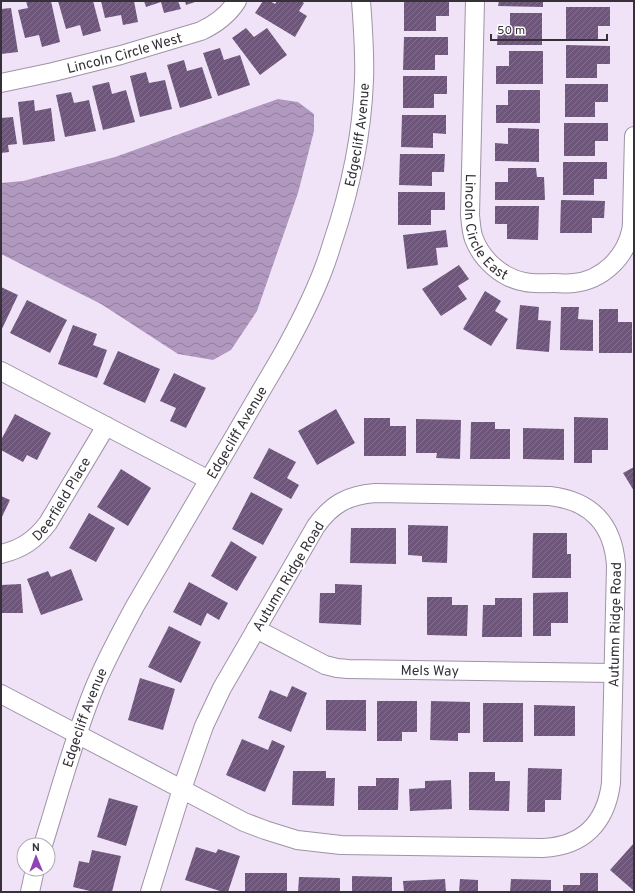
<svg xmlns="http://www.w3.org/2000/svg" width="635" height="893" font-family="Overpass,sans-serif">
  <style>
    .water { fill: url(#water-waves) }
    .building { fill: url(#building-hatch) }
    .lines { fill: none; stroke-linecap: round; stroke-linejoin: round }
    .minor-casing { stroke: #9f93a6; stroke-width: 20 }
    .minor { stroke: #fff; stroke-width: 18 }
    .labels { text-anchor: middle; stroke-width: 4; stroke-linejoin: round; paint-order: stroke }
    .street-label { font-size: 14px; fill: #363139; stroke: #fff }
  </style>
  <defs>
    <pattern id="water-waves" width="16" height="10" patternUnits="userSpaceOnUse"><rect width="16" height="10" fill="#b198bf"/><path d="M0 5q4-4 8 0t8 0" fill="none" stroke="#917d9c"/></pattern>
    <pattern id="building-hatch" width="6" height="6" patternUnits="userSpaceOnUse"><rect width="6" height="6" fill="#6d567a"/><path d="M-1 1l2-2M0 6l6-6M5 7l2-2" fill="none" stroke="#82718c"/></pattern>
  </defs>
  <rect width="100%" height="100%" fill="#f0e3f8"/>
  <!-- water -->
  <path class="water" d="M278 99 298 102 314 114V131L298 193 257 311 231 350 213 360 178 354 101 304 1 254V183L23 181 115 157Z"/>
  <!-- building -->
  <path class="building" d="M26 1H51L60 42 42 47 39 35 25 38 18 10 28 8Z
    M58 1H93L101 31 83 36 80 25 66 29Z
    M101 1H134L138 22 123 25 121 15 105 18Z
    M144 1H178L181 9 164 13 161 2 146 7Z
    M185 1H198L186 5Z
    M263 1H270L275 4 277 1H301L304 3 299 11 307 16 295 37 255 13Z
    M404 1H449V16H436V31H404Z
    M499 1H543V7L498 6Z
    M566 7H610V26H598V39H566Z
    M11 8 18 52 1 54V9Z
    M510 13H542V45H497L498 27H510Z
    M246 28 254 37 267 28 287 55 260 75 232 38Z
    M404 37H448V55H435V70H403Z
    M566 45 610 46V64H597V78H566Z
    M220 48 224 60 240 55 250 85 218 96 203 53Z
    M509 51H543V84H496V66H509Z
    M184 60 187 71 202 67 212 98 180 108 167 65Z
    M146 72 149 83 165 80 172 109 140 117 130 76Z
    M403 76H447V94H434V108H403Z
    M109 82 112 94 126 90 135 122 103 130 92 86Z
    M565 84H608V102H595V117H565Z
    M508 90H540V123H496V105H508Z
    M71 92 74 103 89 100 96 131 65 137 56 95Z
    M34 100 35 111 51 108 55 141 23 145 18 102Z
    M402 115H446V134L433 133V148L401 147Z
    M13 117 17 144 8 145 9 152 1 153V118Z
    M564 123H608V141H595V156H564Z
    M508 128 539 129V162L495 161V143L508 144Z
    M400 154H445L444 172H432V186L399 185Z
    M563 162H607V179H594V195H563Z
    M508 168H536L537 177H544L545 200H495V182H508Z
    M398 192H445V210H431V225H398Z
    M561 200 605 201 604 218H592V233H560Z
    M495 206H539L538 240 507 239V224H495Z
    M446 230 448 247 436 248 438 265 407 269 403 235Z
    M459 265 469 279 458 286 467 299 441 316 422 289Z
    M1 287 18 295 1 331Z
    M485 291 501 301 495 311 508 319 491 346 463 329Z
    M27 300 67 320 50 353 10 333Z
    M520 305 539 307 538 320 551 321 549 352 516 349Z
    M561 307H579L578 319 593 320V351L560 350Z
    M599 309H618V322H632V353H599Z
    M73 325 97 334 93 345 107 350 97 378 58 364Z
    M118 351 160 369 145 403 103 384Z
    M174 373 206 388 186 428 170 421 176 408 160 401Z
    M336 409 355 443 317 465 298 431Z
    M15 414 51 433 37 460 27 455 23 462 1 450V440Z
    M574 417 608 418V450H592V463H574Z
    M364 418H390V426H406V456H364Z
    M416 419 461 420 460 459 436 458 437 453H416Z
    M471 422H495V429H510V459H470Z
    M523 428 564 429V460L523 459Z
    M269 448 296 462 287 478 299 485 291 499 253 478Z
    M634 467V491L623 473Z
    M121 469 151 488 128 526 97 507Z
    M251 492 283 509 263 545 232 529Z
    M1 496 10 500 1 519Z
    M89 513 115 528 96 562 69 548Z
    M408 525 448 526 447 563 422 562V556L408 555Z
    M351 528H396V564L350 563Z
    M533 533H567V554H571V578H532Z
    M231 541 257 557 237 591 211 576Z
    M71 569 83 600 41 615 27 579 48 571 51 577Z
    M189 582 228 603 219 620 207 613 201 626 173 612Z
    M21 584 23 613H1V585Z
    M335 584 362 585 361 625 319 623 320 593H335Z
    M568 592V623H551V636H533V593Z
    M427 597H452V605H468L467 636 427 635Z
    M495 598H522V637H482L483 605H495Z
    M169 626 201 642 181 683 148 667Z
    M140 678 175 689 163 730 128 720Z
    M292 686 307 693 291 732 258 718 270 690 287 697Z
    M326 700H366V731L326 730Z
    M377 701H417V732H402V741H377Z
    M431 701 470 702V733H458V741L430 740Z
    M483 703H523V742H483Z
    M534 705 575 706V736H534Z
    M242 739 268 750 272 740 285 746 265 792 226 775Z
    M528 768 562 769 561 800H545V812H527Z
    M293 771H326V778H335L334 806 292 805Z
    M469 772H495V781H510L509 811 469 810Z
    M376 778H399L398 810H358V786H376Z
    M451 780 452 809 410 811 409 789 425 788V781Z
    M109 798 138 806 126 846 97 837Z
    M634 843V891L610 870Z
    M196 847 216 853 218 849 240 856 228 892H223L185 880Z
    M92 850 121 856 112 892H94L73 887 79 861 89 863Z
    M245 873H287V892H245Z
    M580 873H598V892H563V885H580Z
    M352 876 392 877V892H352Z
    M299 877 340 878V892H298Z
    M445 879 446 892H404L403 881Z
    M460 879 478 880V892H459Z
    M511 879 551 880V892H510Z"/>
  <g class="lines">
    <!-- minor casing -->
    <g class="minor-casing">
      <g id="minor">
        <path id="s1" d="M475 1 470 215C471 223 471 231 474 239 482 260 502 278 525 282 534 284 543 283 553 283 560 283 567 284 574 283 602 280 625 258 631 231 632 227 632 222 632 219L634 136"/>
        <path id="s2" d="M1 83 53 72 121 55 201 31C216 24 228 15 237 1"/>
        <path d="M1 371 209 480"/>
        <path id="s3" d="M1 554C22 549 35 540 48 523L106 426"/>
        <path id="s4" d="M256 629 325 665 337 668 348 669 613 673"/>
        <path id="s5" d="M1 694 244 822 265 830 297 840 341 845 543 848C583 846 606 823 611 783L616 565C613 524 591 501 550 496L375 493C348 495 332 504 316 526L222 688 204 726 182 789 150 892"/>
        <path id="s6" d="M43 845C59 794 73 741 93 691 105 661 120 634 135 606L282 355C297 328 311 301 322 273 326 263 329 254 332 244 350 191 362 136 364 80 365 54 363 27 361 1"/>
        <path d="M30 892 35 869"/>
      </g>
    </g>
    <!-- minor -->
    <use href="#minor" class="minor"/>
  </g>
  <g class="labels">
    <!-- street labels -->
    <g class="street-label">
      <text dy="5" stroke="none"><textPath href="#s2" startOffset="127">Lincoln Circle West</textPath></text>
      <text dy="5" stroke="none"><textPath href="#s6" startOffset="782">Edgecliff Avenue</textPath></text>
      <text dy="5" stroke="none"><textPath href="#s1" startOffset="231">Lincoln Circle East</textPath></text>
      <text dy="5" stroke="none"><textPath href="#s6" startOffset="458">Edgecliff Avenue</textPath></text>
      <text dy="5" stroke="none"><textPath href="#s3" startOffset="85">Deerfield Place</textPath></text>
      <text transform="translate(288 576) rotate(-59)" y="5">Autumn Ridge Road</text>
      <text dy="5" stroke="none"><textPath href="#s5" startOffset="839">Autumn Ridge Road</textPath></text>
      <text dy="5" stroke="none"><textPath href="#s4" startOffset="183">Mels Way</textPath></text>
      <text dy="5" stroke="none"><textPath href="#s6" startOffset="134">Edgecliff Avenue</textPath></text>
    </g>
  </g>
  <!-- border -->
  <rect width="635" height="893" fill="none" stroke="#363139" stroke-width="4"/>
  <!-- north arrow -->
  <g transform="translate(36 857) rotate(359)"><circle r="19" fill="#ffffff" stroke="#afadb0"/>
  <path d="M0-3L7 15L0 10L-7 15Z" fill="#9043b4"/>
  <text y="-6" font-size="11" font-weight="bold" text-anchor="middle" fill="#363139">N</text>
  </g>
  <!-- scale -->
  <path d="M491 34v6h116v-6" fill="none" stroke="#363139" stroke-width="2"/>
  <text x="497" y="34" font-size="12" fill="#363139" stroke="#ffffff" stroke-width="3" paint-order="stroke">50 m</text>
</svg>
